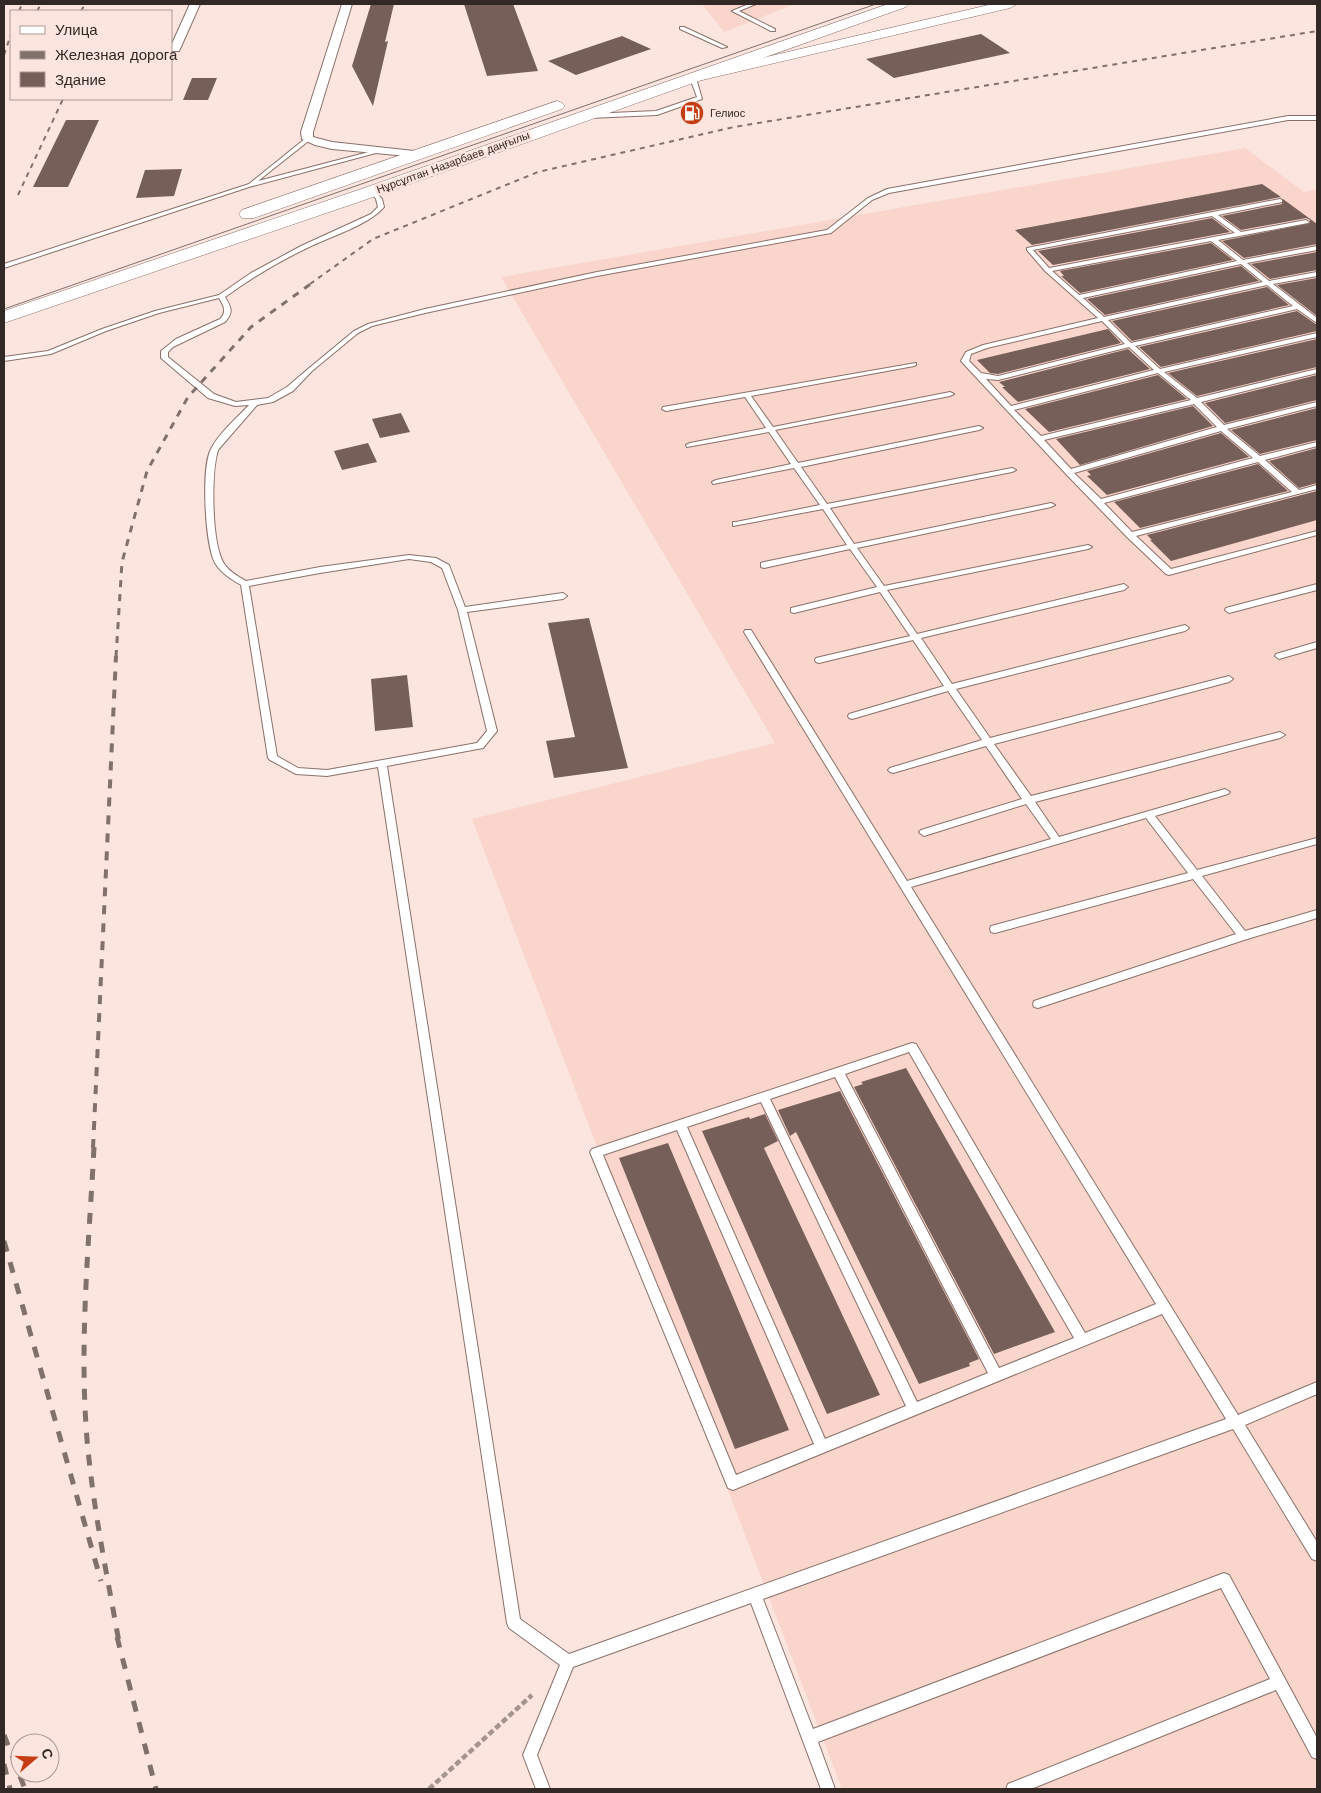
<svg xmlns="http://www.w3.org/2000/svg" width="1321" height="1793" font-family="'Work Sans',sans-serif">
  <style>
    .built { fill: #f9d5cb }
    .building { fill: #765f58 }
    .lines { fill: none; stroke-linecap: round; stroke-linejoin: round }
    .service-casing { stroke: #89716a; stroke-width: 2 }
    .minor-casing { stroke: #89716a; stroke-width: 2 }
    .secondary-casing { stroke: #89716a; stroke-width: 1 }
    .primary-casing { stroke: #89716a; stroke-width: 1 }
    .path { stroke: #a5938f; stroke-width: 4.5; stroke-dasharray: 6 3; stroke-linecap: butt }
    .service { fill: #fff; fill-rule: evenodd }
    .minor { fill: #fff; fill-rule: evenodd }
    .secondary { fill: #fff; fill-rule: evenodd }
    .primary { fill: #fff; fill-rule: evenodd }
    .tram { stroke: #80716d; stroke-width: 1 }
    .rail-far3 { stroke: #80716d; stroke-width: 2; stroke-dasharray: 5 5; stroke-linecap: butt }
    .rail-far2 { stroke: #80716d; stroke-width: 3; stroke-dasharray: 7 7; stroke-linecap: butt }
    .rail-far1 { stroke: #80716d; stroke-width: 4; stroke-dasharray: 9 9; stroke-linecap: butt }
    .rail { stroke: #80716d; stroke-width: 5; stroke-dasharray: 11 11; stroke-linecap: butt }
    .labels { text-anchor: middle; stroke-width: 5; stroke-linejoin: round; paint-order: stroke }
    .far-poi-label { font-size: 11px; fill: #322825; stroke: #fce5df; text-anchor: start }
    .far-street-label { font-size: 11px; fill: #322825; stroke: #fce5df }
  </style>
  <rect width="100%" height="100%" fill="#fce5df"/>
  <!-- built -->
  <path class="built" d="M702 4H795L724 32Z
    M1245 148 1304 192 1317 189V1789H842L472 819 775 743 501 277Z"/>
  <!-- building -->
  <path class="building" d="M371 4H394L385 42 388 41 373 106 352 66Z
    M464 4H513L538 71 487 76Z
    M981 34 1010 53 894 78 866 59Z
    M622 36 651 49 576 75 548 61Z
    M192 78H217L208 100H183Z
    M66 120H99L68 187H33Z
    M182 169 174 196 136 198 145 170Z
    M1262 184 1281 197 1032 245 1015 230Z
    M1283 199 1317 224V244L1244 258 1222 241 1310 223V220L1306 218 1241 230 1222 216 1282 204Z
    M1212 218 1230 232 1053 265 1038 251Z
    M1211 243 1233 260 1080 293 1061 276H1064L1060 271Z
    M1317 252V270L1270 279 1251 264Z
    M1241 266 1259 281 1105 315 1087 299Z
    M1317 278V316L1277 285Z
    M1267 287 1289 305 1132 341 1112 321Z
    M1297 311 1317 325V331L1161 367 1139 347Z
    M1108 329 1121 343 998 374 990 373 977 360Z
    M1317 339V367L1197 396 1168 373Z
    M1128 349 1150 369 1018 402 1002 387H1005L999 382Z
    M1158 375 1187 399 1049 432 1025 409Z
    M1317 375V400L1225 423 1205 403Z
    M1193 406 1213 426 1080 465 1056 439Z
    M1317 408V440L1260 454 1231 430Z
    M401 413 410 432 380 438 372 419Z
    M1221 433 1249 457 1107 495 1087 476 1091 475 1087 471Z
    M368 443 377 462 342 470 334 451Z
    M1317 448V483L1299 488 1269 461Z
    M1258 464 1288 491 1140 528 1114 502Z
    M1317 491V520L1171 561 1150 540H1152L1147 535Z
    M589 618 628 768 554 778 546 741 575 737 548 623Z
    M407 675 413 727 375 731 371 679Z
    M906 1068 1055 1332 994 1354 854 1087 863 1084 861 1082Z
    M840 1091 979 1359 969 1363 970 1366 919 1384 796 1132 790 1136 778 1110Z
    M765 1114 778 1141 764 1148 880 1395 827 1414 702 1131 749 1117 750 1119Z
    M668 1143 789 1430 735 1449 619 1158Z"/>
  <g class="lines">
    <!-- service casing -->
    <g class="service-casing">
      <path id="service" d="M749 4H756L739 11 775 29V31H771L732 11Z
        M680 27H684L727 47 722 48 680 29Z
        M693 76 696 78 702 99 657 115 589 118 586 116 589 114 656 111 697 97 690 78Z
        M1288 116H1317V120H1288L889 193 872 200 831 233 597 276 425 313 372 326 358 333 312 371 293 391 273 402 257 405 218 450C211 473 211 546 225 565 230 572 239 577 246 581L320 567 409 555 436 558 449 565 465 607 563 593 567 596 563 599 467 612 497 731 483 748 387 766 520 1619 569 1654 1226 1419 1162 1314 733 1490 728 1488 590 1152 592 1149 912 1043 916 1044 1085 1333 1156 1304 744 632 745 630H751L907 881 1051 839 1026 804 924 836 921 834 919 832 921 830 1022 799 986 746 893 773 890 772 888 770 890 768 982 740 948 691 852 719 849 718 848 716 849 714 944 686 913 640 819 663 816 662 815 660 816 658 910 636 880 592 794 613 791 612V608L877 587 850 549 764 568 761 567V563L764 562 847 545 823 509 733 526V522H736L820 505 794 468 713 484 712 482 716 480 791 464 769 432 687 447 686 445 690 443 766 428 745 397 666 411 662 409 663 407 916 363V365L914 366 751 396 773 427 950 392 954 394 950 396 775 430 798 463 979 426 983 428 979 430 801 467 827 504 1012 468 1016 470 1012 472 830 508 854 544 1051 503 1055 505 1051 507 857 548 884 586 1088 545 1092 547 1088 549 887 590 917 634 1124 584 1128 587 1124 590 921 638 952 684 1185 625 1189 628 1185 631 956 689 990 738 1229 676 1233 679 1229 682 994 744 1031 796 1280 732 1285 735 1280 738 1035 802 1059 837 1225 789 1230 792 1228 794 1155 816 1197 870 1317 838V844L1202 876 1245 931 1317 910V918L1244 940 1038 1008 1034 1007 1033 1004 1034 1001 1236 934 1193 879 995 933 991 932 990 929 991 926 995 925 1188 873 1146 818 911 887 1238 1415 1317 1382V1394L1245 1425 1317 1542V1561L1312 1559 1233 1429 763 1599 813 1729 1224 1573 1229 1575 1317 1738V1759L1312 1757 1276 1690 1031 1789H1006L1008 1784 1270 1679 1221 1588 818 1742 835 1789H821L751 1603 573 1667 537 1755 550 1789H536L523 1755 560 1665 509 1628 507 1623 378 767 327 776 296 774 270 760 268 758 241 585C231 579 221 573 215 563 205 544 201 468 211 449 219 433 236 419 249 405L235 406 208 398 161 358V351L176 339 220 319C227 312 224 306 219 298L159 313 106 331 51 354 4 361V357L48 351 102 329 155 311 219 295 251 273 301 246 371 214 378 207 376 199 370 191 373 189 382 199 384 207C369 225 329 237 307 248 278 262 251 278 225 297 231 307 234 312 225 322L173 347 168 352V357L214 394 236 402 268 398 287 387 308 369 354 331 368 324 425 309 597 272 827 230 868 198 887 189ZM409 559 431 562 442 568 458 610 487 731 477 743 327 770 298 768 277 756 249 586 320 573ZM909 1052 1074 1338 999 1368 845 1074ZM835 1077 988 1373 917 1402 770 1099ZM761 1102 906 1406 825 1439 687 1127ZM677 1130 814 1444 736 1475 603 1155Z
        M306 138 311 139 258 181 384 148 387 150 249 187 4 268V264L249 184Z
        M1280 199 1282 200V202L1218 215 1241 232 1306 220 1309 222 1308 223 1218 240 1243 260 1317 246V250L1247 263 1269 281 1317 272V276L1273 284 1317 318V323L1297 309 1135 346 1160 369 1317 333V337L1164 372 1197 398 1317 369V373L1201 402 1224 425 1317 402V406L1227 429 1260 456 1317 442V446L1265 460 1299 490 1317 485V489L1136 536 1171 569 1317 531V535L1169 575 1166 574 1127 537 1066 474 961 361 966 352 983 345 1098 318 1045 271 1027 250V248ZM1212 216 1235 233 1049 268 1033 250ZM1211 241 1237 261 1079 295 1052 271ZM1241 264 1263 282 1104 317 1083 298ZM1267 285 1293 306 1131 343 1108 320ZM1102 321 1125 344 998 376 981 373 969 361 971 354 987 348ZM1129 347 1154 370 1011 406 986 379 998 380ZM1158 373 1191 400 1041 436 1014 410ZM1194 404 1217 427 1071 469 1044 440ZM1221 431 1253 458 1101 499 1074 473ZM1258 462 1292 492 1132 532 1104 503Z
        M1317 584V590L1229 613 1225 610 1226 608Z
        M1317 642V648L1279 659 1275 656 1276 654Z"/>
    </g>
    <!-- minor casing -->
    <g class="minor-casing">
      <path id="minor" d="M190 4H200L180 49 179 51H171V46Z
        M342 4H352L313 132V137L332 142 414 151 420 155 418 157 332 149 315 145 302 139 301 132Z"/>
    </g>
    <!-- secondary casing -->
    <g class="secondary-casing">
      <path id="secondary" d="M993 4H1017L1010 8 702 80 697 79 695 76 697 73 702 72Z"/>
    </g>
    <!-- primary casing -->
    <g class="primary-casing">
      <path id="primary" d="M888 4H908L906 7 379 195 4 323V311L367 187Z
        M557 101 562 103 565 106 562 109 254 218H242L239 214 242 210Z"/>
    </g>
    <!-- path -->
    <path class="path" d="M429 1789 532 1695"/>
    <!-- service -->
    <use href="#service" class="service"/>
    <!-- minor -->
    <use href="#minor" class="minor"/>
    <!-- secondary -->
    <use href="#secondary" class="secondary"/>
    <!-- primary -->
    <use href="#primary" class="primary"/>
    <!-- tram -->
    <path class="tram" d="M4 309 876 4"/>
    <!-- rail-far3 -->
    <path class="rail-far3" d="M19 11 22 4
      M37 11 41 4
      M81 11 85 4
      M4 55 11 34
      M18 195 63 99
      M310 284 373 239 538 172 734 127 1317 31"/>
    <!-- rail-far2 -->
    <path class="rail-far2" d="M116 657 122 562 147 471 188 397 251 327 312 283"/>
    <!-- rail-far1 -->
    <path class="rail-far1" d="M93 1148 116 656"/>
    <!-- rail -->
    <path class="rail" d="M94 1147C89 1244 79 1342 87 1439 93 1508 107 1575 119 1642
      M4 1241 101 1581
      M117 1637 156 1789
      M4 1735 25 1789
      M4 1764 10 1789"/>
  </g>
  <!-- icons -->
  <defs>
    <g id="fuel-disc" transform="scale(1.25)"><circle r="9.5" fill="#c63d14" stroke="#fce5df"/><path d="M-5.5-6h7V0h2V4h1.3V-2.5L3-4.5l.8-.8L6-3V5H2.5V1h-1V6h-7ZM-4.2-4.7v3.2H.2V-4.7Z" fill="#fff"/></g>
  </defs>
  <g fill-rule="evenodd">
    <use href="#fuel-disc" x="692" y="113"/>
  </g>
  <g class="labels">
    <!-- far-poi labels -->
    <g class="far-poi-label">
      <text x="710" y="117">Гелиос</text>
    </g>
    <!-- far-street labels -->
    <g class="far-street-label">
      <text transform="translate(453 162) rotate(-20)" y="4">Нұрсұлтан Назарбаев даңғылы</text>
    </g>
  </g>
  <!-- border -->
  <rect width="1321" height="1793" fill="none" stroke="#322825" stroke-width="10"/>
  <!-- legend -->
  <rect x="10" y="10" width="162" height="90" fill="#fce5df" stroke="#ab9995"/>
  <rect x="20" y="26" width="25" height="8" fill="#ffffff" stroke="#ab9995"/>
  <text x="55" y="35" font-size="15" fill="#322825">Улица</text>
  <rect x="20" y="51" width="25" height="8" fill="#80716d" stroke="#ab9995"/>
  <text x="55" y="60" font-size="15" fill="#322825">Железная дорога</text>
  <rect x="20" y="72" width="25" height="15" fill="#765f58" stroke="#ab9995"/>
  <text x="55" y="85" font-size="15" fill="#322825">Здание</text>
  <!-- north arrow -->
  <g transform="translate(35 1758) rotate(71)"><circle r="24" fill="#fce5df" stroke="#ab9995"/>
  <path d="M0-4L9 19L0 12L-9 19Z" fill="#c63d14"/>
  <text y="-8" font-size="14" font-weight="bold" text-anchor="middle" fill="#322825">С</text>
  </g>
</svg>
